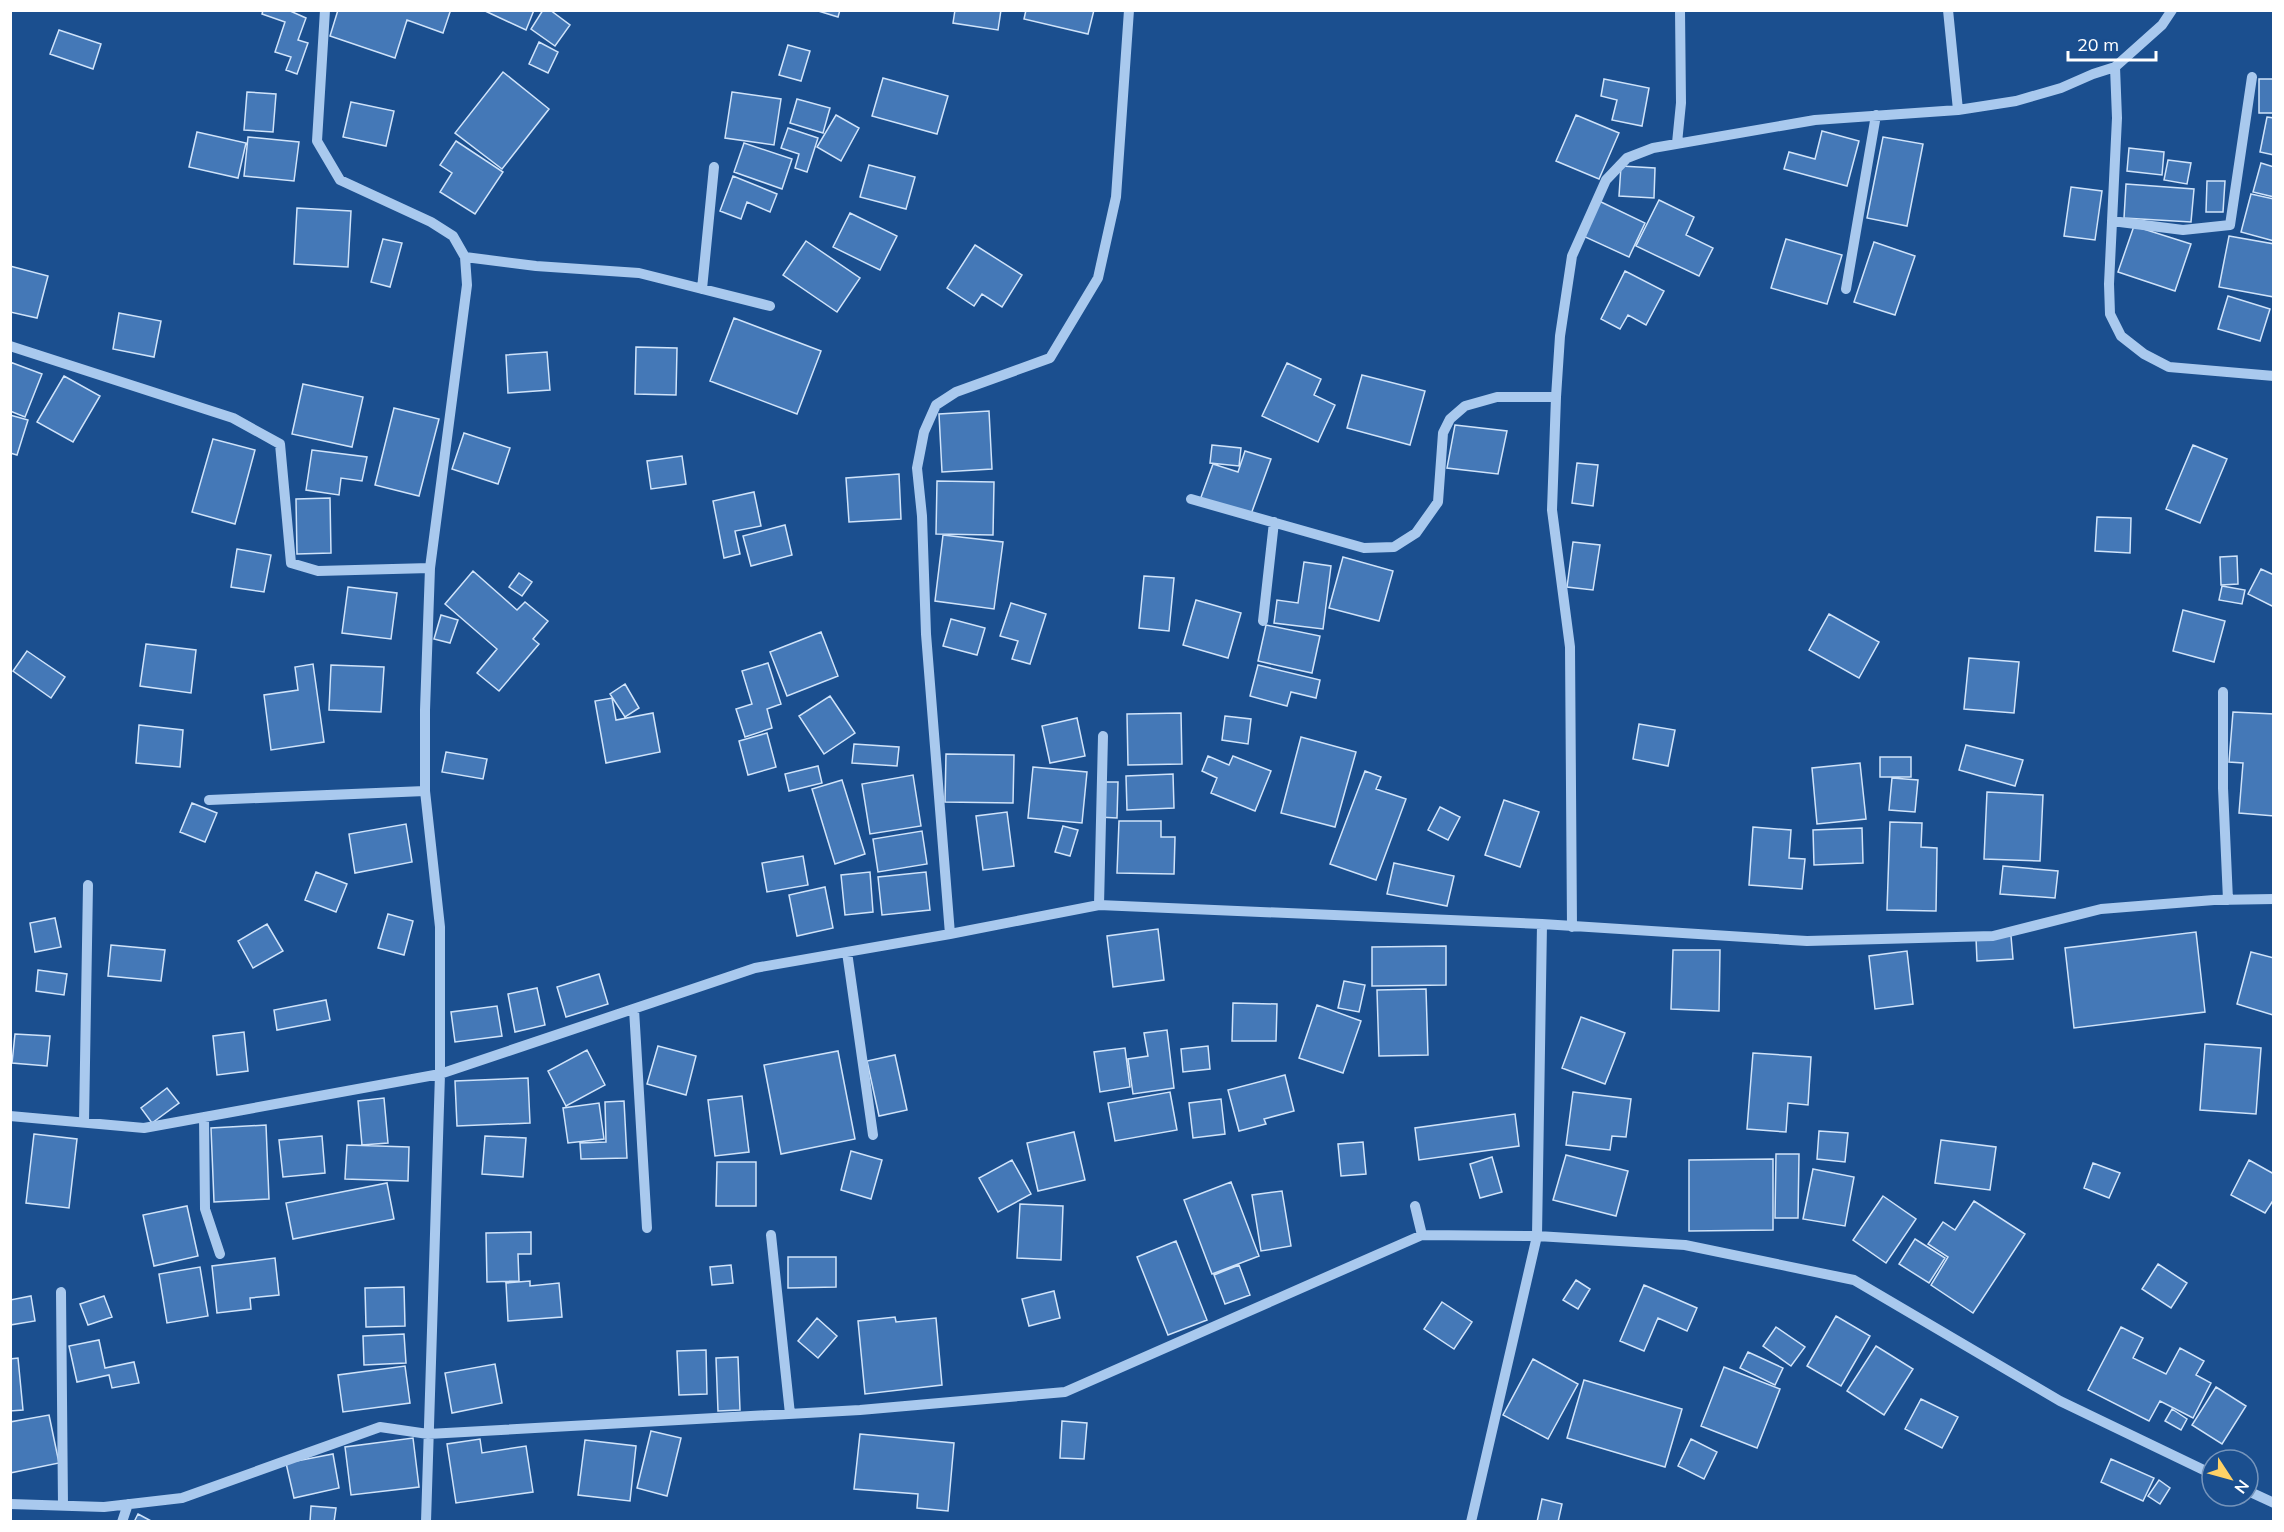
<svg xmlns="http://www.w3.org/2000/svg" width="2284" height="1532" font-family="Mulish,sans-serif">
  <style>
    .building { fill: #4478b7; stroke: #cfe3fa; stroke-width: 1.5 }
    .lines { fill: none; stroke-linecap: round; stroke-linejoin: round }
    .minor { stroke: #a9c9ee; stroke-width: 10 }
  </style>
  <rect width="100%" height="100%" fill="#1b4f8f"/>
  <!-- building -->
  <path class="building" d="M263 10H288L306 18 298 40 308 43 297 74 286 70 291 57 275 52 285 22 262 14Z
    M338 10H447L450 12 443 33 407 20 395 58 330 36Z
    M483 10H534L526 30Z
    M543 10H550L570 25 555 46 531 29Z
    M815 10H840L838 17Z
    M955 10H1001L998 30 953 23Z
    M1026 10H1094L1088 34 1024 19Z
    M59 30 101 44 93 69 50 54Z
    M539 42 558 52 548 73 529 64Z
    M788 45 810 51 801 81 779 75Z
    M503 72 549 109 502 169 455 133Z
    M883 78 948 96 937 134 872 116Z
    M1604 79 1649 88 1642 126 1612 120 1617 100 1601 96Z
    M2259 79H2274V113H2259Z
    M247 92 276 94 273 132 244 130Z
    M732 92 781 99 774 145 725 138Z
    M797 99 830 108 823 133 790 123Z
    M351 102 394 111 386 146 343 137Z
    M836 115 859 128 841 161 817 147Z
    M1576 115 1619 133 1599 179 1556 161Z
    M2267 117 2274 118V155L2260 152Z
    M788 128 818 138 807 172 795 168 799 154 781 148Z
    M1822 131 1859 141 1847 186 1784 169 1789 152 1815 159Z
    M197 132 246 143 238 178 189 167Z
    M248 137 299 142 294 181 244 176Z
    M1883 137 1923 144 1907 226 1867 218Z
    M456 141 503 172 475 214 440 192 452 173 440 165Z
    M744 143 792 159 782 189 734 172Z
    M2129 148 2164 152 2162 175 2127 171Z
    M2168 160 2191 163 2187 184 2164 180Z
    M2261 163 2274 167V197L2253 192Z
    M869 165 915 177 906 209 860 197Z
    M1621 166 1655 168 1654 198 1619 196Z
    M733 176 777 194 770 212 747 202 741 219 720 211Z
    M2207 181H2225L2223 212H2206Z
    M2126 184 2194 189 2191 222 2124 218Z
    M2071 187 2102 191 2095 240 2064 236Z
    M2251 194 2274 199V241L2241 232Z
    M1659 200 1694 217 1686 235 1713 248 1699 276 1636 246Z
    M1599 201 1645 223 1629 257 1583 236Z
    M297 208 351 211 348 267 294 264Z
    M850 213 897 236 880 270 833 247Z
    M2134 226 2191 244 2175 291 2118 272Z
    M2229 236 2274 244V297L2219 287Z
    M383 239 402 243 390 287 371 282Z
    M1786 239 1842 255 1827 304 1771 288Z
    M806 241 860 278 837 312 783 275Z
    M1874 242 1915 256 1895 315 1854 302Z
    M975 245 1022 275 1002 307 982 294 974 306 947 288Z
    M10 266 48 276 37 318 10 312Z
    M1625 271 1664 291 1646 325 1628 315 1620 329 1601 319Z
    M2228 296 2270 309 2260 341 2218 329Z
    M119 313 161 321 154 357 113 349Z
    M734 318 821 351 797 414 710 381Z
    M636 347 677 348 676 395 635 394Z
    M547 352 550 390 508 393 506 355Z
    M10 362 42 374 25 417 10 411Z
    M1287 363 1321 379 1314 395 1335 405 1318 442 1262 416Z
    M1362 375 1425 391 1410 445 1347 428Z
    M64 376 100 396 73 442 37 422Z
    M303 384 363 397 352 447 292 434Z
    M394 408 439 419 419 496 375 485Z
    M989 411 992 469 942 472 939 414Z
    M10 415 28 420 17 455 10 453Z
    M1455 425 1507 431 1498 474 1447 468Z
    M464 433 510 448 498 484 452 469Z
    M213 439 255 450 235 524 192 512Z
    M1212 445 1241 448 1239 466 1210 463Z
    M2193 445 2227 459 2200 523 2166 509Z
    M312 450 367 457 362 481 341 478 339 495 306 490Z
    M1245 451 1271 459 1250 517 1200 500 1213 464 1238 472Z
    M682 456 686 484 651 489 647 461Z
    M1577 463 1598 465 1593 506 1572 503Z
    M899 474 901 519 849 522 846 478Z
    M937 481 994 482 993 535 936 534Z
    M754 492 761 526 735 531 740 554 724 558 713 501Z
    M330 498 331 553 297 554 296 499Z
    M2097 517 2131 518 2130 553 2095 551Z
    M785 525 792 555 751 566 743 536Z
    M943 535 1003 542 994 609 935 601Z
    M1573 542 1600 545 1593 590 1567 587Z
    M237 549 271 555 264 592 231 587Z
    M2237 556 2238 584 2221 585 2220 557Z
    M1343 557 1393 571 1379 621 1329 608Z
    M1304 562 1331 566 1323 629 1274 623 1277 600 1298 603Z
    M2261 569 2274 575V607L2248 594Z
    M473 571 517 610 525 602 548 621 533 639 539 644 499 691 477 673 497 649 445 604Z
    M519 573 532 582 522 596 509 587Z
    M1144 576 1174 578 1169 631 1139 628Z
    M2222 586 2245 590 2242 604 2219 600Z
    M348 587 397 593 391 639 342 633Z
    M1196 600 1241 613 1228 658 1183 645Z
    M1011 603 1046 614 1030 664 1012 659 1018 641 1000 636Z
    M2183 610 2225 621 2214 662 2173 651Z
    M1829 614 1879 642 1859 678 1809 650Z
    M441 615 458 620 450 643 434 639Z
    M951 619 985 628 977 655 943 646Z
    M1266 625 1320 636 1312 673 1258 661Z
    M821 632 838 676 787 696 770 652Z
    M146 644 196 650 191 693 140 686Z
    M27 651 65 677 51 698 13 671Z
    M1969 658 2019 662 2014 713 1964 709Z
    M768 663 781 704 767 709 772 728 745 737 736 709 752 704 742 671Z
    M313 664 324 742 271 750 264 695 298 690 295 667Z
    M331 665 384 667 381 712 329 710Z
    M1258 665 1320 680 1316 698 1291 692 1287 706 1250 696Z
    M625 684 639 708 625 717 610 694Z
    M830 696 855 733 824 754 799 716Z
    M612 698 616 720 653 713 660 752 606 763 595 701Z
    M2233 712 2274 714V816L2239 813 2243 763 2229 762Z
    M1181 713 1182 764 1128 765 1127 714Z
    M1225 716 1251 719 1248 744 1222 740Z
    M1077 718 1085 756 1050 763 1042 726Z
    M1639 724 1675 730 1668 766 1633 759Z
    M139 725 183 730 180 767 136 763Z
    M767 733 776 767 748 775 739 741Z
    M1301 737 1356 752 1335 827 1281 813Z
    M854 744 899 747 897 766 852 763Z
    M1966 745 2023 760 2015 786 1959 770Z
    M446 752 487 759 483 779 442 772Z
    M946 754 1014 755 1013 803 945 802Z
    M1208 756 1229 765 1233 756 1271 771 1255 811 1211 793 1217 778 1202 771Z
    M1880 757H1911V777H1880Z
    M1860 763 1866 819 1817 824 1812 768Z
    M818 766 822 783 789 791 785 774Z
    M1033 767 1087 772 1082 823 1028 818Z
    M1365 771 1381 777 1376 789 1406 799 1376 880 1330 864Z
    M1173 774 1174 808 1127 810 1126 776Z
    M913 775 921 826 870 834 862 784Z
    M1892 778 1918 780 1915 812 1889 810Z
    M842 780 865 854 835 864 812 789Z
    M1100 782H1118L1117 818 1098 817Z
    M1987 792 2043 795 2040 861 1984 859Z
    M1504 800 1539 812 1520 867 1485 855Z
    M192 803 217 813 205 842 180 832Z
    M1440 807 1460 817 1448 840 1428 830Z
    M1007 812 1014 866 983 870 976 816Z
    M1119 821H1161V837H1175L1174 874 1117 873Z
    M1890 822 1922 823 1921 847 1937 848 1936 911 1887 910Z
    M406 824 412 862 355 873 349 834Z
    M1063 826 1078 830 1070 856 1055 852Z
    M1753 827 1791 830 1789 858 1805 859 1802 889 1749 885Z
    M1862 828 1863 863 1814 865 1813 830Z
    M922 831 927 864 878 872 873 839Z
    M803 856 808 885 767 892 762 863Z
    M1394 863 1454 876 1447 906 1387 894Z
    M2003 866 2058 871 2055 898 2000 894Z
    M316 872 347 884 336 912 305 900Z
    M870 872 873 912 845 915 841 875Z
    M926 872 930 910 882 915 878 877Z
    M825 887 833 928 797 936 789 895Z
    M388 914 413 921 404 955 378 948Z
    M55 918 61 947 35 952 30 923Z
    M267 924 283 951 253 968 238 941Z
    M1158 929 1164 980 1113 987 1107 936Z
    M2196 932 2205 1012 2074 1028 2065 948Z
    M2011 936 2013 959 1977 961 1976 938Z
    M111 945 165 950 161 981 108 976Z
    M1446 946V985L1372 986V947Z
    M1673 950H1720L1719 1011 1671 1009Z
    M1907 951 1913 1004 1875 1009 1869 956Z
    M2251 952 2274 958 2273 1015 2237 1004Z
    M38 970 67 974 64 995 36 991Z
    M599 974 608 1004 566 1017 557 987Z
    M1344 981 1365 985 1359 1012 1338 1008Z
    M537 988 545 1025 515 1032 508 994Z
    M1426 989 1428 1055 1379 1056 1377 990Z
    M326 1000 330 1020 277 1030 274 1010Z
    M1233 1003 1277 1004 1276 1041H1232Z
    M1317 1005 1361 1021 1343 1073 1299 1058Z
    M497 1006 502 1036 455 1042 451 1012Z
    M1581 1017 1625 1033 1605 1084 1562 1068Z
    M1167 1030 1174 1088 1133 1094 1128 1059 1148 1056 1144 1033Z
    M244 1032 248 1071 217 1075 213 1036Z
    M15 1034 50 1036 47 1066 12 1063Z
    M2205 1044 2261 1048 2256 1114 2200 1110Z
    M658 1046 696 1056 686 1095 647 1084Z
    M1208 1046 1210 1069 1183 1072 1181 1049Z
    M1125 1048 1130 1087 1100 1092 1094 1052Z
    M587 1050 605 1085 566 1106 548 1071Z
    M838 1051 855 1139 781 1154 764 1065Z
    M1753 1053 1811 1057 1808 1105 1788 1103 1786 1132 1747 1129Z
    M895 1055 907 1110 879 1116 867 1061Z
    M1285 1075 1294 1111 1264 1119 1266 1124 1239 1131 1228 1090Z
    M528 1078 530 1123 457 1126 455 1081Z
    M167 1088 179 1103 152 1123 141 1108Z
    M1170 1092 1177 1130 1115 1141 1108 1103Z
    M1573 1092 1631 1099 1626 1137 1612 1136 1610 1150 1566 1145Z
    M742 1096 749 1152 715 1156 708 1100Z
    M384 1098 388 1143 362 1145 358 1101Z
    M1221 1099 1225 1134 1193 1138 1189 1103Z
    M624 1101 627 1158 581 1159 580 1143 606 1142 605 1102Z
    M599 1103 604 1139 568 1143 563 1108Z
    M1515 1114 1519 1146 1419 1160 1415 1128Z
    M266 1125 269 1199 214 1202 211 1128Z
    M1819 1131 1848 1133 1845 1162 1817 1159Z
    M1074 1132 1085 1180 1038 1191 1027 1143Z
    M34 1134 77 1139 69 1208 26 1203Z
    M322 1136 325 1173 283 1177 279 1140Z
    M485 1136 526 1138 523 1177 482 1174Z
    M1941 1140 1996 1147 1990 1190 1935 1183Z
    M1363 1142 1366 1174 1341 1176 1338 1144Z
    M347 1145 409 1147 408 1181 345 1179Z
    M851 1151 882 1160 871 1199 841 1190Z
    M1776 1154H1799L1798 1218H1775Z
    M1566 1155 1628 1171 1616 1216 1553 1200Z
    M1492 1157 1502 1192 1480 1198 1470 1164Z
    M1773 1159V1230L1689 1231V1160Z
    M1012 1160 1031 1194 998 1212 979 1178Z
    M2249 1160 2274 1174V1199L2265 1213 2231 1195Z
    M717 1162H756V1206H716Z
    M2093 1163 2120 1173 2109 1198 2084 1188Z
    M1813 1169 1854 1177 1845 1226 1803 1219Z
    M1231 1182 1259 1256 1212 1274 1184 1200Z
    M387 1183 394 1219 293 1239 286 1203Z
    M1282 1191 1291 1246 1261 1251 1252 1195Z
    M1883 1196 1916 1219 1886 1263 1853 1240Z
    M1974 1201 2025 1234 1973 1313 1931 1285 1948 1257 1928 1244 1943 1222 1955 1230Z
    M1020 1204 1063 1206 1061 1260 1017 1258Z
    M187 1206 198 1256 154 1266 143 1215Z
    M531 1232V1254H518L519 1281 487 1282 486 1233Z
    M1915 1239 1945 1258 1929 1283 1899 1264Z
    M1176 1241 1207 1320 1168 1335 1137 1257Z
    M788 1257H836V1287L788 1288Z
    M275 1258 279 1295 250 1298 251 1309 217 1313 212 1266Z
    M2158 1264 2187 1283 2171 1308 2142 1289Z
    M731 1265 733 1283 712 1285 710 1267Z
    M1239 1265 1250 1295 1225 1304 1214 1275Z
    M200 1267 208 1316 167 1323 159 1274Z
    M1576 1280 1590 1289 1578 1309 1563 1300Z
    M530 1281V1286L559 1283 562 1317 508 1321 506 1283Z
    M1644 1285 1697 1308 1687 1331 1658 1318 1644 1351 1620 1341Z
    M404 1287 405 1326 366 1327 365 1288Z
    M1054 1291 1060 1318 1029 1326 1022 1299Z
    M31 1296 35 1321 10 1325V1300Z
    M104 1296 112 1317 88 1325 80 1304Z
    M1442 1302 1472 1322 1454 1349 1424 1329Z
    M1836 1316 1870 1336 1841 1386 1807 1366Z
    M895 1317 896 1322 936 1318 942 1385 865 1394 858 1321Z
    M817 1318 837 1336 818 1358 798 1341Z
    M1776 1327 1805 1347 1791 1366 1763 1346Z
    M2121 1327 2143 1338 2133 1358 2166 1374 2180 1348 2204 1361 2196 1375 2211 1383 2193 1418 2160 1401 2149 1421 2088 1390Z
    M404 1334 406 1363 364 1365 363 1336Z
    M99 1340 105 1368 134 1362 139 1383 112 1388 109 1375 77 1382 69 1346Z
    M1876 1346 1913 1369 1884 1415 1847 1391Z
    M706 1350 707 1394 679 1395 677 1351Z
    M1748 1352 1783 1368 1775 1385 1740 1368Z
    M738 1357 740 1410 718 1411 716 1358Z
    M18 1358 23 1410 10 1411V1359Z
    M1533 1359 1578 1384 1548 1439 1503 1415Z
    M495 1364 502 1403 452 1413 445 1373Z
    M405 1366 410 1403 343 1412 338 1375Z
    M1724 1367 1780 1389 1757 1448 1701 1426Z
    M1584 1380 1682 1409 1665 1467 1567 1438Z
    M2216 1387 2246 1406 2222 1444 2192 1425Z
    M1921 1399 1958 1417 1942 1448 1905 1429Z
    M2172 1409 2187 1419 2181 1430 2165 1421Z
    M49 1415 59 1463 10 1473V1422Z
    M1062 1421 1087 1423 1084 1459 1060 1458Z
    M651 1431 681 1438 667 1496 637 1488Z
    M860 1434 954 1443 948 1511 917 1508 918 1494 854 1489Z
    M413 1438 419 1487 351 1495 345 1447Z
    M480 1439 482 1453 526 1446 533 1492 456 1503 447 1444Z
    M1691 1439 1717 1452 1704 1479 1678 1466Z
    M585 1440 636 1446 630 1501 578 1495Z
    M333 1454 339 1488 294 1498 286 1463Z
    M2111 1459 2154 1478 2143 1501 2101 1482Z
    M2159 1480 2170 1488 2160 1504 2148 1496Z
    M1542 1499 1562 1504 1558 1522H1537Z
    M311 1506 336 1508 334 1522H310Z
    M138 1514 153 1522H134Z"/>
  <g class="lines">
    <!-- minor -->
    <path class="minor" d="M325 10 317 141 340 180 431 222 453 236 465 257 467 285 430 568 425 710V791L440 927V1074L426 1522
      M1948 10 1958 110
      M2115 67 2117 118 2109 284 2110 314 2121 336 2144 354 2169 367 2274 376
      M1677 143 1681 103 1680 10
      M2112 221 2183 230 2230 225 2252 77
      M465 257 536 266 639 273 770 306
      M702 289 714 167
      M1846 289 1876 115
      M10 346 233 418 280 444 291 563 318 571 430 568
      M1191 499 1364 548 1394 547 1416 533 1438 502 1443 433 1450 419 1465 406 1497 397H1556
      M1263 621 1274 522
      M2223 692V788L2228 900
      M209 800 425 791
      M1099 905 1103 736
      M1542 924 1807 941 1993 936 2101 909 2214 900 2274 899
      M1572 927 1570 647 1552 510 1556 397 1560 336 1572 256 1606 180 1627 158 1653 148 1815 120 1958 110 2016 101 2061 88 2093 74 2115 67 2162 25 2172 10
      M950 934 926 634 922 516 917 468 924 432 936 405 956 392 1050 358 1098 278 1116 197 1129 10
      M847 952 873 1135
      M634 1009 647 1228
      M10 1116 144 1128 440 1074 755 968 950 934 1099 905 1542 924 1537 1236 1471 1522
      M204 1117 205 1209 220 1254
      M84 1122 88 885
      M1415 1206 1422 1235
      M771 1235 790 1414
      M61 1292 63 1506
      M2248 1491 2274 1503
      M10 1504 104 1507 182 1498 380 1427 428 1434 860 1410 1065 1392 1422 1235 1537 1236 1685 1245 1854 1280 2060 1401 2212 1474
      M122 1522 128 1504"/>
  </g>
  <!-- border -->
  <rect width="2284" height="1532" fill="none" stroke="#ffffff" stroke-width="24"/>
  <!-- north arrow -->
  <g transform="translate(2230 1478) rotate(126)"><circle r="28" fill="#1b4f8f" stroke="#7695bc" stroke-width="1.5"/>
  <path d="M0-4.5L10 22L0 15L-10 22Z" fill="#ffd166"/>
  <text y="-9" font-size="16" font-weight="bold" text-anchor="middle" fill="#ffffff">N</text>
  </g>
  <!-- scale -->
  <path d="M2068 51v9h88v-9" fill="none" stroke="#ffffff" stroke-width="3"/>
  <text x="2077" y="51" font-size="18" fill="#ffffff" stroke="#1b4f8f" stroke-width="4.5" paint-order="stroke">20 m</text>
</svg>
